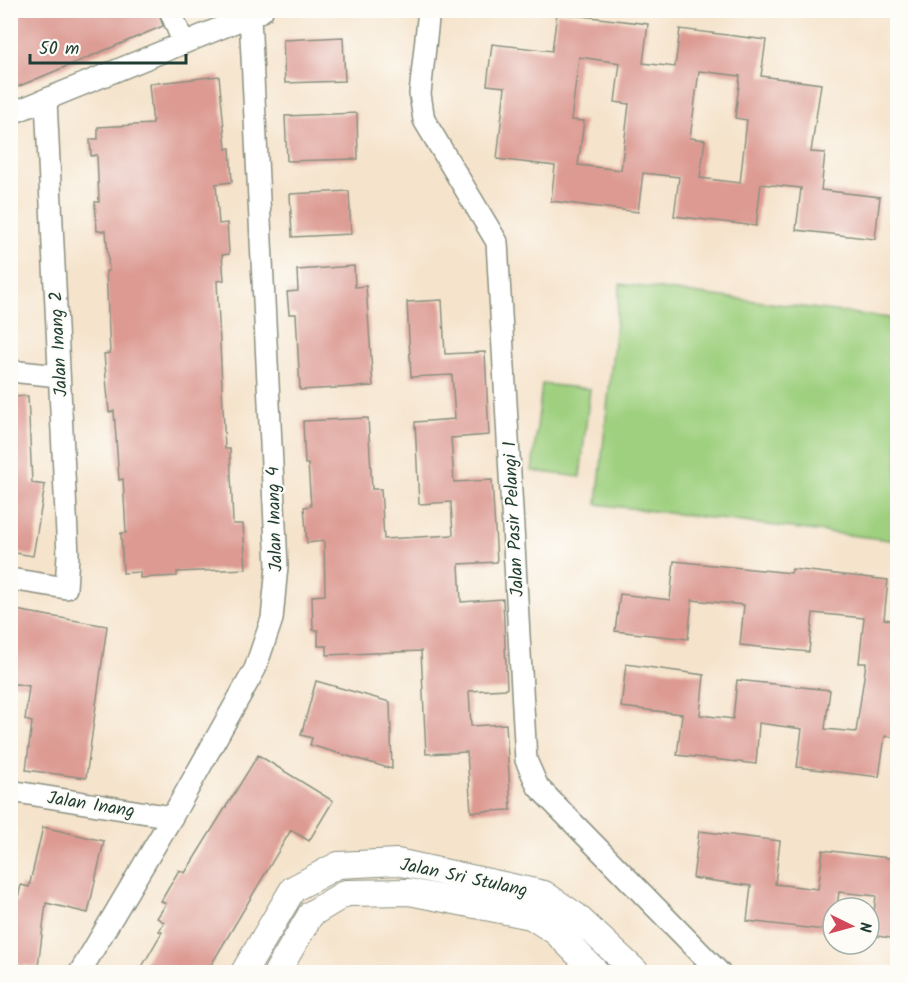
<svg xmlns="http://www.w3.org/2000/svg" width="908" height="983" font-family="Kalam,sans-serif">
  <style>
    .green { fill: #9fd07f; stroke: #5f865a; stroke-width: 1.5 }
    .building { fill: #dc9a92; fill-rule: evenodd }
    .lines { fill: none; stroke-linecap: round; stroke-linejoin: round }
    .minor-casing { stroke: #8a9080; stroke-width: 24 }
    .tertiary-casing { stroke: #8a9080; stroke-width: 28 }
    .minor { stroke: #fff; stroke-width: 21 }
    .tertiary { stroke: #fff; stroke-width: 26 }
    .labels { text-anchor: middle; stroke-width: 4.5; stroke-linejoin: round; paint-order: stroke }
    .street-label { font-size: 18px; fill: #1f3d34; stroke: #fdfcf7 }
  </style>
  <rect width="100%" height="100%" fill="#fdfcf7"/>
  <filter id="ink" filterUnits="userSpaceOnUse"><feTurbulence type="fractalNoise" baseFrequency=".0167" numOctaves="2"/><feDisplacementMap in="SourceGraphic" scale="12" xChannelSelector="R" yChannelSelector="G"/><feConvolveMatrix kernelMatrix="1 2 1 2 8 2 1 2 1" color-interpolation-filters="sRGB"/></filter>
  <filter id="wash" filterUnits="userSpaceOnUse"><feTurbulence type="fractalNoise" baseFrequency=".008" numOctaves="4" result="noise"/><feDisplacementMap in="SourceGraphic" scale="24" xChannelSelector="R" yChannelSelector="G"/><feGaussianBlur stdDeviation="1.35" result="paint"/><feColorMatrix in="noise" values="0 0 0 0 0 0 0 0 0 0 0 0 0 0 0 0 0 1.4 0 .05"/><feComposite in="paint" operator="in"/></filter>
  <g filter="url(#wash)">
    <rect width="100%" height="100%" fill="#f5e3cb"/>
    <!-- green -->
    <path class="green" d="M620 284 897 319V541L597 504Z
      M542 384 590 389 580 477 532 471Z"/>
    <g id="blocks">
      <!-- building -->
      <path class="building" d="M10 10H158L163 26 10 90Z
        M557 13 648 24 643 63 675 67 680 29 766 40 761 76 821 84 811 152 825 153 821 190 880 197 875 239 796 230 801 188 761 184 756 226 674 216 679 177 643 173 638 212 551 201 555 166 497 159 505 87 487 85 492 44 552 51ZM579 57 620 63 615 102 629 104 621 170 578 165 584 121 571 120ZM699 71 740 76 735 118 747 120 740 183 700 178 705 140 690 138Z
        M343 37 345 81 285 83 283 40Z
        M219 76 226 149 230 148 232 182 216 184 219 224 227 223 229 254 222 255 224 280 217 281 225 449H230L233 524H243L246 569 177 572V576L140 578V572L123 573 121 533H126L123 479 119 480 114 411 109 412 104 354 110 353 106 271H109L106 231H97L95 202H99L97 155 91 156 90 139H98V127L153 124 149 84Z
        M357 113 358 159 287 161 285 116Z
        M349 191 351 234 292 237 290 194Z
        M354 266 355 287 366 286 373 386 300 390 296 314H289L287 292 298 291 297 270Z
        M442 300 445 354 485 352 489 435 451 438 454 482 492 480 497 562 459 564 461 602 503 599 507 689 469 691 471 726 506 724 511 810 471 812 467 752 426 754 421 651 327 655V646H318V630H313L312 596 325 595 324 541 307 543 304 507 311 506 308 464H305L303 421 368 418 372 489H381L384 539 453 535 451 502 419 504 415 422 455 419 452 375 411 377 407 302Z
        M28 396 32 483 45 485 33 556 10 552V397Z
        M674 561 791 573 792 569 888 580 884 619 897 621V738L885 736 879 777 797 767 802 729 759 723 756 764 677 755 682 714 621 707 626 664 704 675 700 715 733 719 737 680 830 690 825 729 856 732 866 663H859L864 618 813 613 809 652 740 645 744 605 692 600 688 639 615 631 620 594 670 600Z
        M10 609 107 626 86 778 26 770 32 722 25 720 29 686 10 683Z
        M316 681 390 702 392 769 310 745 312 738 301 735Z
        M258 755 333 801 309 841 291 830 207 972H139L162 932 159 931 164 922 157 918 166 904 161 901 179 870 185 873Z
        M43 827 104 841 88 913 46 903 38 967 10 964V902H17L21 885 29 887Z
        M699 831 780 841 775 884 818 889 823 850 897 859V939L871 935 876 896 839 892 837 908H833V931L747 921 751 886 693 878Z"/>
    </g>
  </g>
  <g filter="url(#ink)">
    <use href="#blocks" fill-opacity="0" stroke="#8a9080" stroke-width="1.5"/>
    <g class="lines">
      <!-- minor casing -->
      <g class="minor-casing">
        <path id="minor" d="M170 10 183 42
          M429 10 420 94 424 120 497 242 526 760 538 787 719 972
          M10 114 262 11
          M10 371 59 376
          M10 579 66 588 68 555 46 100
          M10 791 172 817
          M80 972 172 817 255 669 272 619 277 566 250 16"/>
      </g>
      <!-- tertiary casing -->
      <g class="tertiary-casing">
        <path id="tertiary" d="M244 972 293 889 338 865 397 862 544 894 576 916 636 972
          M277 972 311 914 346 893 409 892 531 916 556 932 596 972"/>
      </g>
      <!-- minor -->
      <use href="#minor" class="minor"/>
      <!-- tertiary -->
      <use href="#tertiary" class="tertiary"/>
    </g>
  </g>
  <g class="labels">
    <!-- street labels -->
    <g class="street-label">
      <text transform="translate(58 344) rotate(-93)" y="6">Jalan Inang 2</text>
      <text transform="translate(274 519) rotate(-92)" y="6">Jalan Inang 4</text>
      <text transform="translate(513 519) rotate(-93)" y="6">Jalan Pasir Pelangi 1</text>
      <text transform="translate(91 804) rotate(9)" y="6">Jalan Inang</text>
      <text transform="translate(464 877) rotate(12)" y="6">Jalan Sri Stulang</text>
    </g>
  </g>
  <!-- margin -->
  <rect width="908" height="983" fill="none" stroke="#fdfcf7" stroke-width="36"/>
  <!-- north arrow -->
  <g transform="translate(851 926) rotate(95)"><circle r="28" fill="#fdfcf7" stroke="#a4b0a9" stroke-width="1.5"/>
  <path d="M0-4.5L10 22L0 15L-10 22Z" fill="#d1495b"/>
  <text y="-9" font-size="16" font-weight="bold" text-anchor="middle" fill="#1f3d34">N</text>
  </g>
  <!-- scale -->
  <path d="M30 54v9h156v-9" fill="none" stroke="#1f3d34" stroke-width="3"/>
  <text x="39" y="54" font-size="18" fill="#1f3d34" stroke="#fdfcf7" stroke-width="4.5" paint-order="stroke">50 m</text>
</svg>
